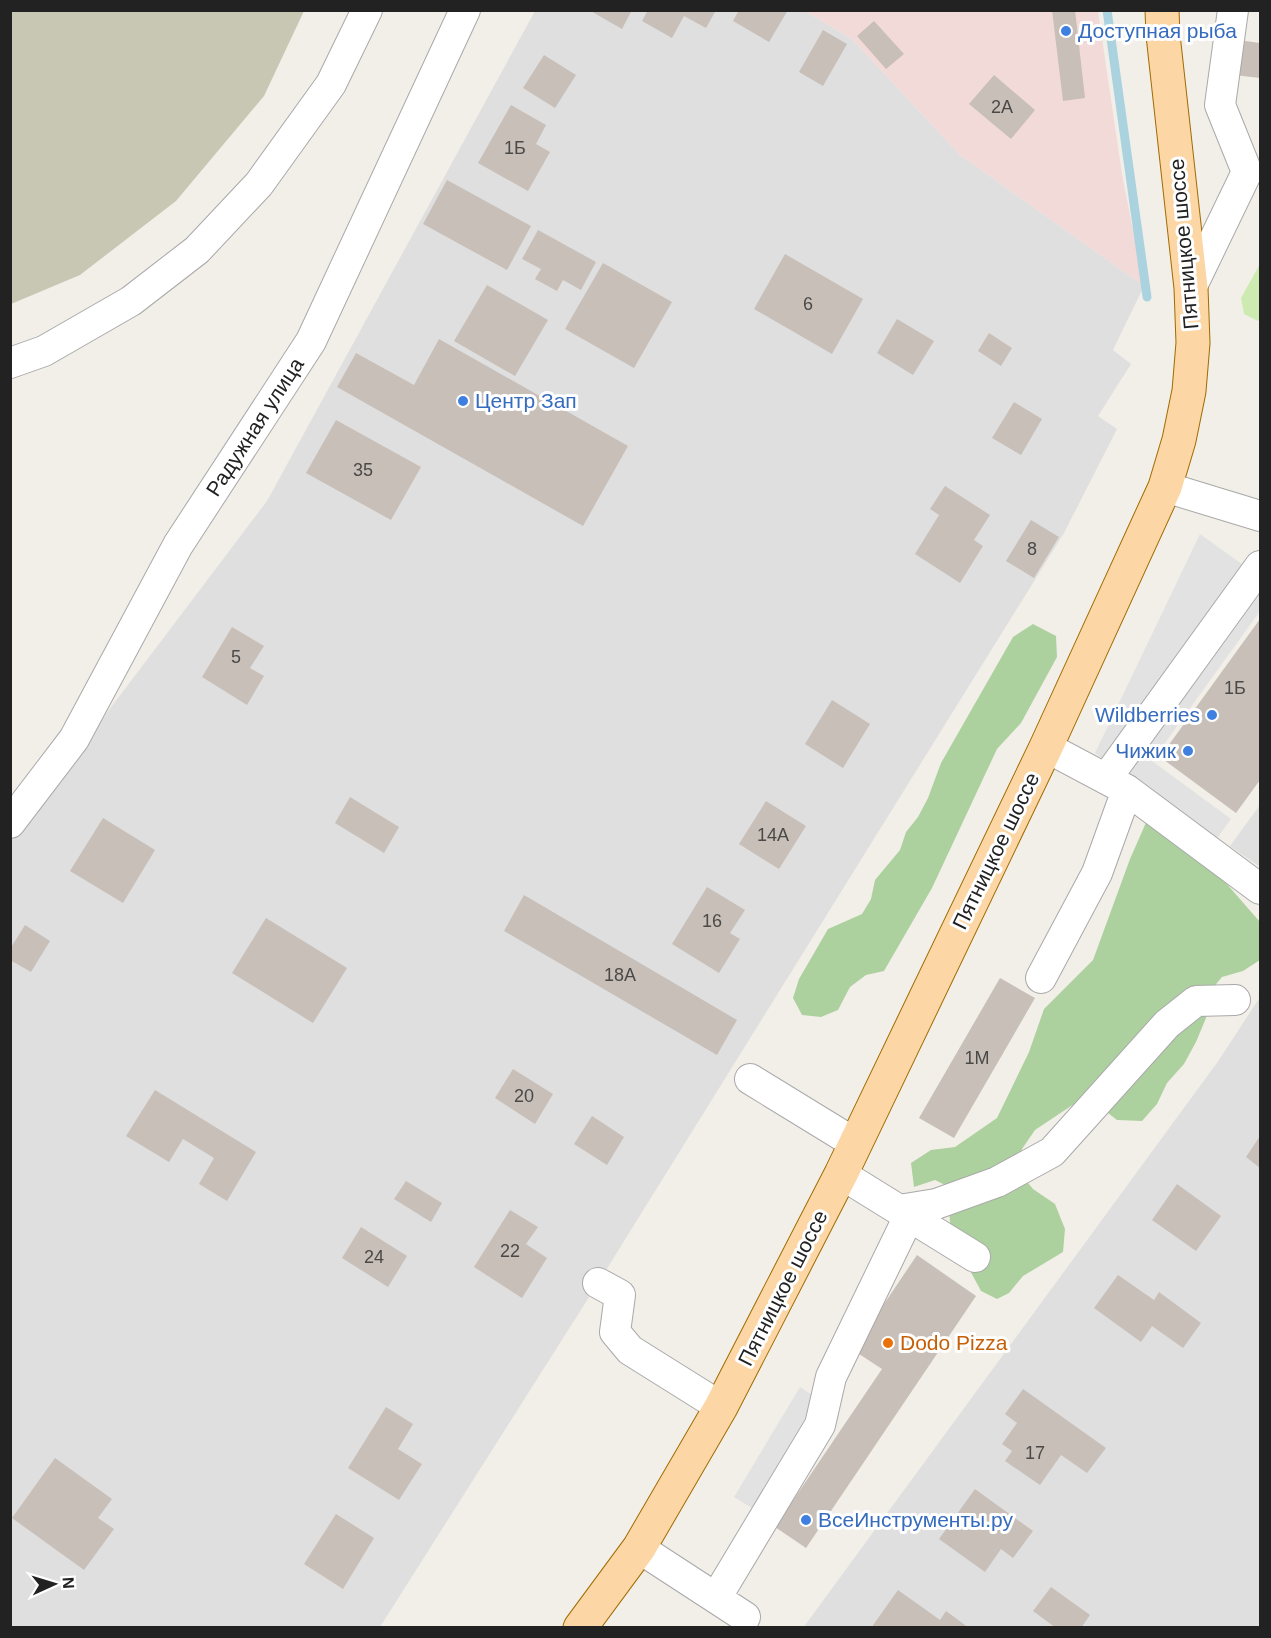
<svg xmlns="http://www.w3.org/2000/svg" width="1271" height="1638" font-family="Arial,sans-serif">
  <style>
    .residential { fill: #e0dfdf }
    .commercial { fill: #f2dad9 }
    .construction { fill: #c7c7b4 }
    .grass { fill: #cdebb0 }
    .forest { fill: #add19e }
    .parking { fill: #e2e2e2 }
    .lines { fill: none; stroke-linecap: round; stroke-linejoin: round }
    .stream { stroke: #aad3df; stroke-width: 9 }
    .building { fill: #c7bfb8 }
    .minor-casing { stroke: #a9a9a9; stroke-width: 32 }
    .major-casing { stroke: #a06b00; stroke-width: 35 }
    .minor { stroke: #fff; stroke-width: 30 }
    .major { stroke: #fcd6a4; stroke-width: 33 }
    .shop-dot { fill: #3f7fe0; stroke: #fff; stroke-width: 2 }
    .food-dot { fill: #e8710a; stroke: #fff; stroke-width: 2 }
    .labels { text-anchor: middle; stroke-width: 6; stroke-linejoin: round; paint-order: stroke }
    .number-label { font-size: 18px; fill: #4b4948 }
    .shop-label { font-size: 21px; fill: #366cbe; stroke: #fff; text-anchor: start }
    .street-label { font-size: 21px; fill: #222; stroke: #fff }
    .food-label { font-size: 21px; fill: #c56008; stroke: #fff; text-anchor: start }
  </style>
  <rect width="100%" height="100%" fill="#f2efe9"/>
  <!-- residential -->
  <path class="residential" d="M535 11H805L852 39 960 155 1144 286 1113 350 1131 364 1098 416 1117 429 1064 533 598 1283 380 1627H11L10 841 267 501Z
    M1260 805V867L1230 846Z
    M1260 997V1627L803 1628 1219 1060Z"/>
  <!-- commercial -->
  <path class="commercial" d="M805 11H1098L1122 174 1144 286 960 155 852 39Z"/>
  <!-- construction -->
  <path class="construction" d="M11 10H304V11L264 96 176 201 80 275 11 304Z"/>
  <!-- grass -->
  <path class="grass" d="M1260 264V318L1258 321 1244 314 1241 298Z"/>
  <!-- forest -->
  <path class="forest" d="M1033 624 1056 636 1057 657 1021 723 997 749 932 888 884 971 866 975 850 987 838 1010 821 1017 802 1015 793 998 799 979 828 929 862 914 871 899 875 880 900 850 906 832 918 817 928 798 941 763 1013 637Z
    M1148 818 1191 843 1260 922V960L1243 971 1222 977 1207 995 1206 1018 1196 1042 1184 1064 1167 1083 1157 1104 1142 1121 1117 1120 1099 1106 1074 1104 1035 1130 1022 1149 1018 1171 1033 1189 1055 1204 1065 1229 1063 1252 1023 1276 1009 1293 997 1299 981 1291 952 1237 949 1213 957 1191 935 1180 914 1187 911 1163 931 1150 955 1147 997 1118 1029 1052 1044 1009 1093 960 1130 859Z"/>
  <!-- parking -->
  <path class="parking" d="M1200 534 1260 577V611L1152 761 1231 819 1215 841 1095 753Z
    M800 1387 817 1398 752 1508 734 1497Z"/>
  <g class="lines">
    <!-- stream -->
    <path class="stream" d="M1107 10 1147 297"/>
  </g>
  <!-- building -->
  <path class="building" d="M589 10H632L622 29Z
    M648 10H716L706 28 684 16 672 38 642 21Z
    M739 10H788L769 42 733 21Z
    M1052 10H1075L1085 98 1063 101Z
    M874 21 904 54 886 69 857 36Z
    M823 30 847 44 823 86 799 72Z
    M1238 40 1260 43V78L1234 75Z
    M544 55 576 75 555 108 523 88Z
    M994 75 1035 110 1011 139 969 104Z
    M511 105 546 125 536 144 550 152 528 191 478 163Z
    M447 180 531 226 507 270 423 224Z
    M538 230 596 262 581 290 563 280 557 291 535 279 541 269 522 259Z
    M785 254 863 299 832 354 754 309Z
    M603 263 672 302 634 368 565 329Z
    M487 285 548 320 515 376 454 341Z
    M897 319 934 341 913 375 877 353Z
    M989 333 1012 348 1001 366 978 351Z
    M439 339 628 446 583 526 337 387 356 353 414 385Z
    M1014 402 1042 419 1021 455 992 438Z
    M336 420 421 467 391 520 306 473Z
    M945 486 990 515 974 540 983 546 960 583 915 554 939 515 930 509Z
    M1031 520 1059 537 1034 578 1006 561Z
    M1260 619V780L1236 813 1160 757Z
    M232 627 264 646 250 668 264 676 247 705 202 677Z
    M832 700 870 724 843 768 805 744Z
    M350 797 399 827 384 853 335 823Z
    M766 801 806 826 779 869 739 844Z
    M103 818 155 850 123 903 70 871Z
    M707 887 745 910 730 933 740 939 719 973 672 944Z
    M524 895 737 1020 717 1055 504 931Z
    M266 918 347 968 313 1023 232 973Z
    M25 925 50 941 31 972 10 960V949Z
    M1000 978 1035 998 954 1138 919 1118Z
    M513 1069 553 1094 535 1124 495 1098Z
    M155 1090 256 1152 227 1201 199 1184 214 1158 183 1139 169 1162 126 1136Z
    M592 1116 624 1137 607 1165 574 1144Z
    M1260 1136V1168L1246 1157Z
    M406 1181 442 1203 431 1222 394 1199Z
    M1177 1184 1221 1216 1196 1251 1152 1220Z
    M510 1210 538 1227 526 1244 547 1258 522 1298 474 1267Z
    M361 1227 407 1256 388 1287 342 1258Z
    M917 1255 976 1296 806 1548 775 1527 882 1369 853 1350Z
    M1118 1275 1154 1300 1159 1292 1201 1323 1183 1348 1152 1326 1141 1342 1094 1308Z
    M1023 1389 1106 1448 1087 1473 1061 1455 1040 1485 1005 1461 1012 1451 1002 1444 1017 1423 1005 1414Z
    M386 1407 413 1424 398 1449 422 1464 399 1500 348 1468Z
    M55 1458 112 1499 98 1518 114 1529 84 1570 12 1518Z
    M975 1489 1033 1531 1013 1558 1001 1549 985 1572 939 1539Z
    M336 1514 374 1538 343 1589 304 1564Z
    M1051 1587 1090 1615 1081 1628H1056L1033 1611Z
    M898 1590 940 1620 946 1611 969 1628H871Z"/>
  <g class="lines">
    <!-- minor casing -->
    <g class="minor-casing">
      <path id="minor" d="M1191 288 1247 172 1220 105 1233 10
        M10 363 44 351 131 301 197 250 259 184 331 84 367 10
        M1165 487 1260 516
        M1046 747 1127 790 1260 889
        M1106 779 1260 566
        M10 823 74 739 178 545 311 341 465 10
        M1041 978 1097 873 1127 790
        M750 1079 856 1144
        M841 1174 975 1257
        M899 1210 936 1204 997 1182 1052 1152 1167 1024 1196 1001 1235 1000
        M598 1283 620 1295 615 1332 630 1350 721 1407
        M639 1548 745 1617
        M716 1598 820 1425 831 1377 909 1216"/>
    </g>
    <!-- major casing -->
    <g class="major-casing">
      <path id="major" d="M580 1628 639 1548 721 1407 841 1174 1046 747 1165 487 1179 440 1189 391 1193 343 1191 288 1163 35 1162 10"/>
    </g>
    <!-- minor -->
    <use href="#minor" class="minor"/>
    <!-- major -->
    <use href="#major" class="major"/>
  </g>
  <!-- markers -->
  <g class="shop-dot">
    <circle cx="1066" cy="31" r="6"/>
    <circle cx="463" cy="401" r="6"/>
    <circle cx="1212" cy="715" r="6"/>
    <circle cx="1188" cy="751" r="6"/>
    <circle cx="806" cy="1520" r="6"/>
  </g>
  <circle class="food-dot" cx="888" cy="1343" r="6"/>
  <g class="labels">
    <!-- number labels -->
    <g class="number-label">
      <text x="1002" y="113">2А</text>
      <text x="515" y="154">1Б</text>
      <text x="808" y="310">6</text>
      <text x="363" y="476">35</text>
      <text x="1032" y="555">8</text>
      <text x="236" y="663">5</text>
      <text x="1235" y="694">1Б</text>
      <text x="773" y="841">14А</text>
      <text x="712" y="927">16</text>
      <text x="620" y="981">18А</text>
      <text x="977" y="1064">1М</text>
      <text x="524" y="1102">20</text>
      <text x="510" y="1257">22</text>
      <text x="374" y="1263">24</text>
      <text x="1035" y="1459">17</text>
    </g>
    <!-- shop labels -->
    <g class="shop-label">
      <text x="1078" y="38">Доступная рыба</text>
      <text x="475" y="408">Центр Зап</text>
      <text x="1200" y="722" text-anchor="end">Wildberries</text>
      <text x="1176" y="758" text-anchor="end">Чижик</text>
      <text x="818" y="1527">ВсеИнструменты.ру</text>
    </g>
    <!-- street labels -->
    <g class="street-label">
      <text transform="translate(1184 244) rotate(-95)" y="7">Пятницкое шоссе</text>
      <text transform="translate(255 427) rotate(-57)" y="7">Радужная улица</text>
      <text transform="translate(996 851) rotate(-64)" y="7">Пятницкое шоссе</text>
      <text transform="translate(783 1288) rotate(-63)" y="7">Пятницкое шоссе</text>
    </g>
    <!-- food labels -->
    <g class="food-label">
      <text x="900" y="1350">Dodo Pizza</text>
    </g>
  </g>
  <!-- border -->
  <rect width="1271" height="1638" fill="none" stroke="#222222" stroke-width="24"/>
  <!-- north arrow -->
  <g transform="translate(54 1584) rotate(86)" stroke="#ffffff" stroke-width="4.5" paint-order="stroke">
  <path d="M0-4.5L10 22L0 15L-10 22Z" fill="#222222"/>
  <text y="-9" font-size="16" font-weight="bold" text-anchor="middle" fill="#222222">N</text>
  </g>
</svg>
